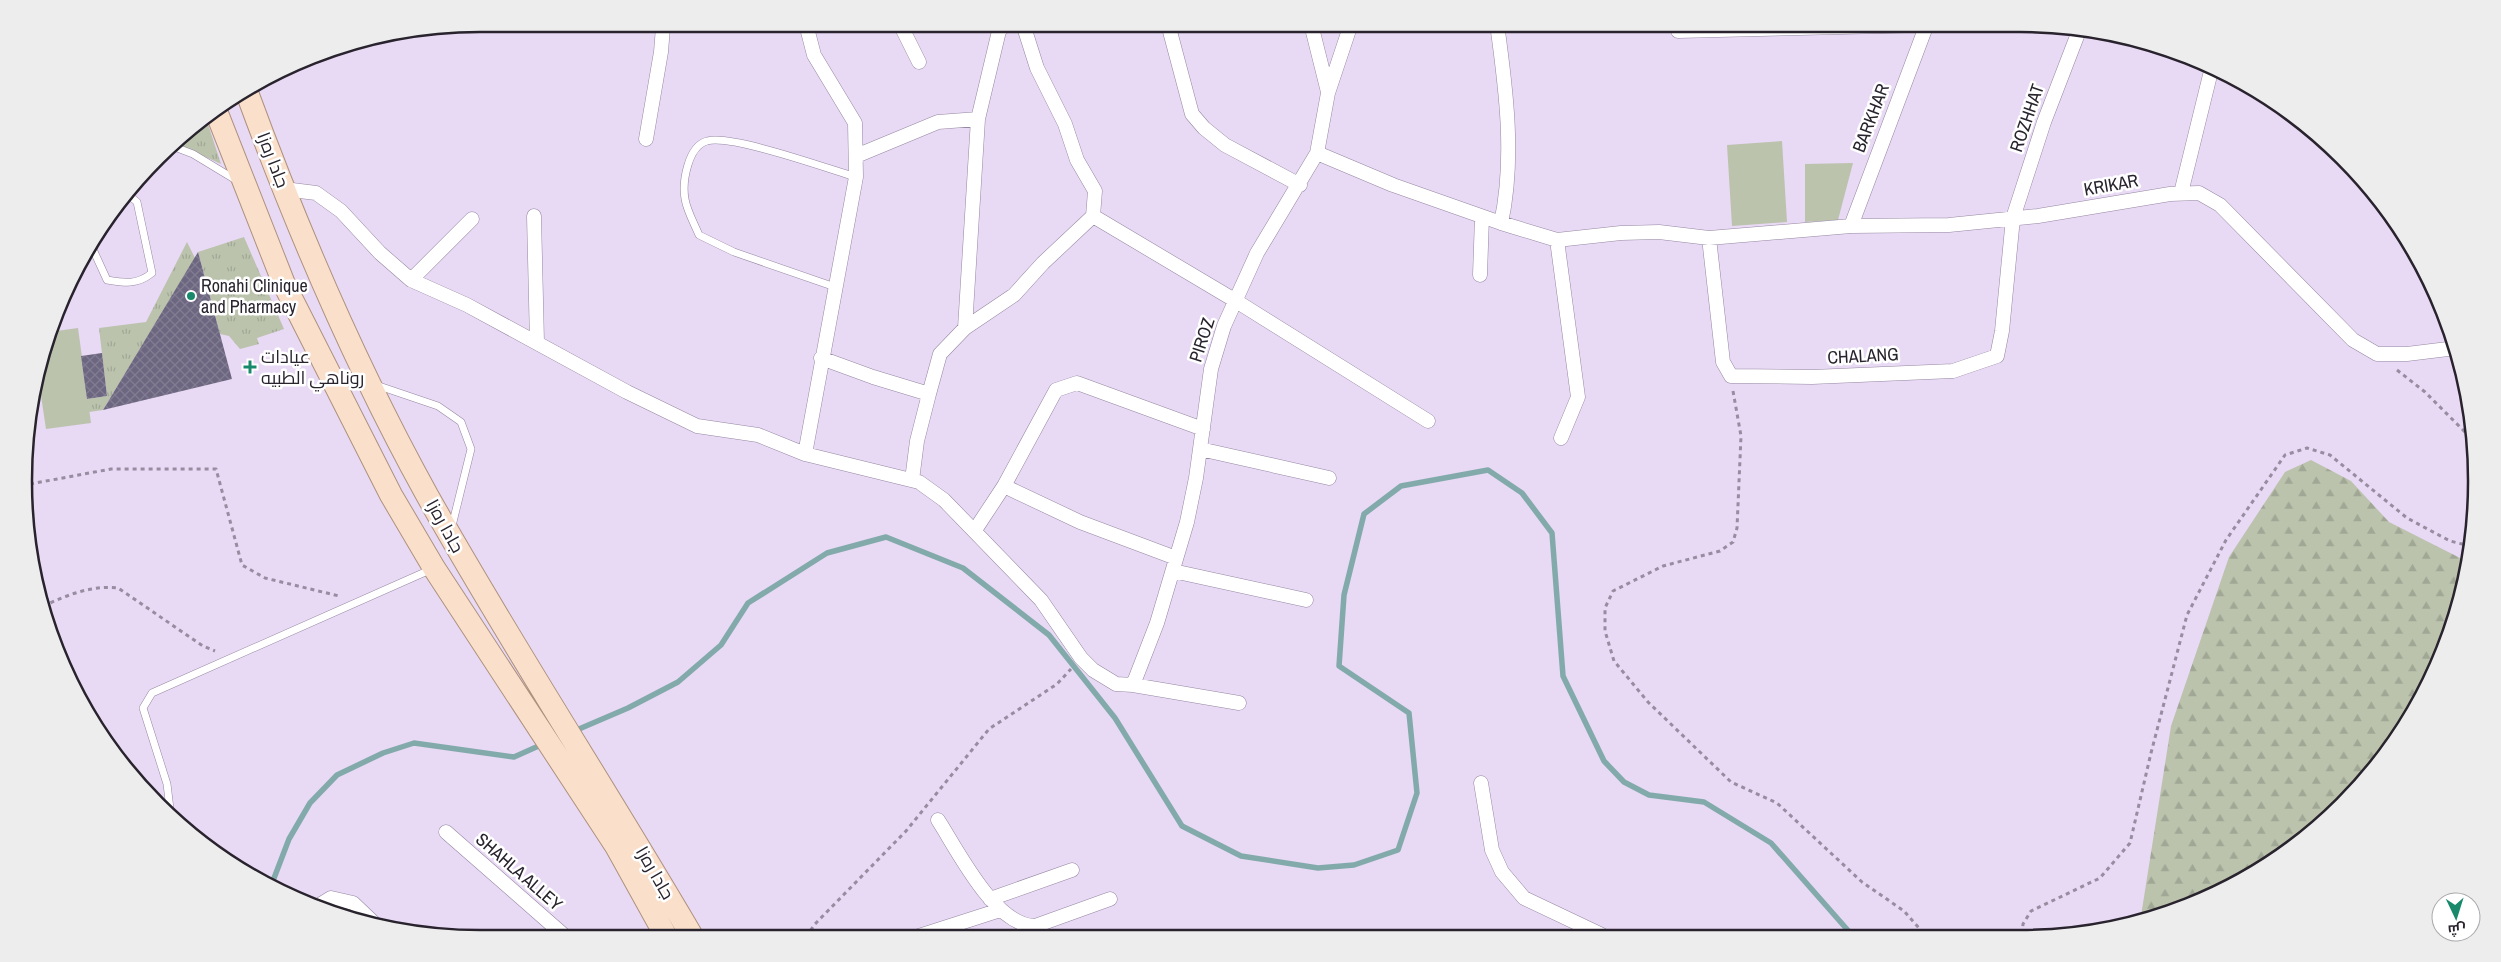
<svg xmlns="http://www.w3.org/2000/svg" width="2501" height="962" font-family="'Archivo Narrow',Cairo,sans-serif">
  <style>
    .grass { fill: url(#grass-tufts) }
    .forest { fill: url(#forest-firs) }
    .garden { fill: #bbc3ad }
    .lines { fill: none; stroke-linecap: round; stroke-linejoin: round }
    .stream { stroke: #83aaab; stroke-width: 5.5 }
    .building { fill: url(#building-cross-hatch) }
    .lane-casing { stroke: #9587a1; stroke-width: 8 }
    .street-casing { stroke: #9587a1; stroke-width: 15 }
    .primary-casing { stroke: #ae917d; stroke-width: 24 }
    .path { stroke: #978ca0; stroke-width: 3; stroke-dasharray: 4 4; stroke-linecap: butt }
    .lane { stroke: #fff; stroke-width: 7 }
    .street { stroke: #fff; stroke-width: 14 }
    .primary { stroke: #fae0cb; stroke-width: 22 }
    .poi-dot { fill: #188a6b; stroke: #fff; stroke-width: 2 }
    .labels { text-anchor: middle; stroke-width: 5; stroke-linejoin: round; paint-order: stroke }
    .street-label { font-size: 18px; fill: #28232d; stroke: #fff }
    .poi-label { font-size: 18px; fill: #28232d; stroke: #fff; text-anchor: start }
    .rim { fill: none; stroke: #28232d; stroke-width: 2.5 }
  </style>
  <defs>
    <pattern id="grass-tufts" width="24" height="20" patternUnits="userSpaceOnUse" patternTransform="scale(1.25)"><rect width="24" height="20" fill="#bbc3ad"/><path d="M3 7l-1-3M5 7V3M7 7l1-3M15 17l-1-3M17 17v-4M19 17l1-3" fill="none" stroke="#a1a795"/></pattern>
    <pattern id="forest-firs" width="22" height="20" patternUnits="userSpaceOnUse" patternTransform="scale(1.25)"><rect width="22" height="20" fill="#bbc3ad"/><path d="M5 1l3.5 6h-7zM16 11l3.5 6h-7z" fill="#a1a795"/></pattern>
    <pattern id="building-cross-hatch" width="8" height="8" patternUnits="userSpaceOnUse" patternTransform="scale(1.25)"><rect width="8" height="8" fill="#6d6681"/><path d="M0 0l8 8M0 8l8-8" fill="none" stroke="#817c91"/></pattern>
  </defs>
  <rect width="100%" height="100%" fill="#e8d9f5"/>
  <!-- grass -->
  <path class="grass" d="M206 118 221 164 175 143Z
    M244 237 284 329 257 338 259 344 240 349 229 336 220 334 198 252Z
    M187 242 195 258 103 410 89 412 87 399 107 396 99 328 146 322Z"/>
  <!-- forest -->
  <path class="forest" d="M2311 460 2351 481 2389 522 2468 562 2462 600 2416 710 2322 825 2222 891 2141 916 2171 726 2229 557 2285 472Z"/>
  <!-- garden -->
  <path class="garden" d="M1782 141 1787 222 1732 226 1727 145Z
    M1853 163 1838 220 1805 222V164Z
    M78 328 91 423 46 429 38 376 48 334 49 332Z"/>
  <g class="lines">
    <!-- stream -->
    <path class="stream" d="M572 732 628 708 678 682 721 645 748 603 827 553 886 537 963 568 1049 635 1115 718 1182 826 1241 856 1318 868 1354 865 1398 850 1417 793 1409 713 1339 666 1344 595 1364 514 1401 486 1488 470 1522 493 1552 533 1563 676 1604 761 1624 782 1649 795 1704 802 1771 843 1852 935
      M271 886 289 839 310 803 337 775 383 753 414 743 514 757 543 744"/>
  </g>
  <!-- building -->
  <path class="building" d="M198 252 232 379 103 410Z
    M102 353 107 396 87 399 81 356Z"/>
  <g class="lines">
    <!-- lane casing -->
    <g class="lane-casing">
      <path id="lane" d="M172 146 193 154 236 180
        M91 245 107 280C125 283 137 285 152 273L137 202 131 197
        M835 287 734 252 699 235C694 223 687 211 685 199 682 182 688 146 707 141 731 134 826 168 856 177
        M376 385 438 406 461 422 471 449 452 526
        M170 809 167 784 143 708 152 693 432 569"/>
    </g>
    <!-- street casing -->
    <g class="street-casing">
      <path id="street" d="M900 24 919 62
        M1168 24 1192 114 1204 128 1225 145 1300 185
        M1311 24 1328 92
        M1497 24C1506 89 1515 159 1501 223
        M1678 31 1926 25
        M646 139 661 52 663 27 660 24
        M1317 153 1393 185 1501 223 1557 240 1621 233 1659 232 1709 238 1851 226 1949 225 2038 216 2170 194 2199 193 2220 205 2353 340 2377 354H2407L2456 348
        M856 156 938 122 978 119
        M284 189 316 193 341 211 380 253 411 280 467 305 627 392 697 426 758 435 805 454 919 482 944 500 1041 600 1081 658 1093 670 1116 684 1133 685 1239 703
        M2181 193 2212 67
        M534 216 537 342
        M1093 216 1236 301 1428 421
        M1851 226 1927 24
        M1709 238 1723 362 1731 376 1812 377 1953 371 1997 356 2002 331 2013 218 2044 122 2079 31
        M1557 240 1578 397 1561 438
        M1480 275 1482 217
        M411 280 472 219
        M965 328 978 119 999 31 1006 24
        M821 358 873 377 929 394 940 354 965 328 1014 295 1043 263 1093 216 1095 191 1077 160 1065 124 1037 68 1023 24
        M1200 449 1329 478
        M805 454 856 177 855 123 814 55 806 24
        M912 480 917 441 929 394
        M1004 486 1080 522 1176 558
        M975 530 1004 486 1056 390 1077 383 1203 429
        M1173 571 1306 600
        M1133 685 1157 623 1187 522 1196 478 1211 369 1224 326 1257 253 1317 153 1328 93 1351 24
        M1481 783 1492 850 1502 872 1524 898 1602 935
        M938 820C958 851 995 926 1035 926L1110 899
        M446 832 567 938
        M990 899 1072 870
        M318 906 331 898 353 903 375 924
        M916 937 1000 910"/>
    </g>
    <!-- primary casing -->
    <g class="primary-casing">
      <path id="primary" d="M246 90C297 229 355 365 427 495 511 645 606 789 693 938
        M216 111 284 284 391 495 434 568 616 846 667 938"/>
    </g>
    <!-- path -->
    <path class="path" d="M2397 370 2425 392 2474 441
      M1733 391 1741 436 1737 528 1733 542 1720 551 1663 566 1613 591 1605 608V631L1614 661 1648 702 1731 782 1777 803 1862 882 1904 911 1925 935
      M30 484 111 469H216L242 565 265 578 339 596
      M43 606C68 595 91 585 118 588L203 646 215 651
      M2022 934 2023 924 2031 911 2100 878 2130 843 2151 753 2187 615 2226 540 2285 455 2307 448 2330 455 2407 518 2450 541 2470 546
      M806 937 815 924 906 831 989 729 1057 684 1071 669"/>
    <!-- lane -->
    <use href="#lane" class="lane"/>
    <!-- street -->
    <use href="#street" class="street"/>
    <!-- primary -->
    <use href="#primary" class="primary"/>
  </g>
  <!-- markers -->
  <g class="poi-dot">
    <circle cx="191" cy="296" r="5"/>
    <path d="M247.5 359.5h5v5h5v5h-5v5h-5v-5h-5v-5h5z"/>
  </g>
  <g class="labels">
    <!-- street labels -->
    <g class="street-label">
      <text transform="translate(1871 118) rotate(-69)" y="6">BARKHAR</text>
      <text transform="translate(2027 118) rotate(-71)" y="6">ROZHHAT</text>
      <text transform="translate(273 160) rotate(69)" y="6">جادا ره‌زا</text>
      <text transform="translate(2111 185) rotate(-10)" y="6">KRIKAR</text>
      <text transform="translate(1202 340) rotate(-72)" y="6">PIROZ</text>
      <text transform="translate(1863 356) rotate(-3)" y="6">CHALANG</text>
      <text transform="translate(445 526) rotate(61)" y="6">جادا ره‌زا</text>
      <text transform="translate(519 872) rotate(41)" y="6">SHAHLA ALLEY</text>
      <text transform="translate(655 873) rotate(60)" y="6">جادا ره‌زا</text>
    </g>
    <!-- poi labels -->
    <g class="poi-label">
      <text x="201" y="292">Ronahi Clinique<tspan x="201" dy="21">and Pharmacy</tspan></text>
      <text x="261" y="363">عيادات<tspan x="261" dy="21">روناهي الطبيه</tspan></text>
    </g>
  </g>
  <!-- crop -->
  <path d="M0 0H2501V962H0ZM480 32H2020A448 448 0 0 1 2468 480V482A448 448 0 0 1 2020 930H480A448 448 0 0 1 32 482V480A448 448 0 0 1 480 32Z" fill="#eeedee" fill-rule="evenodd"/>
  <path class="rim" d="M480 32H2020A448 448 0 0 1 2468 480V482A448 448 0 0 1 2020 930H480A448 448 0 0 1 32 482V480A448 448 0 0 1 480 32Z"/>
  <!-- north arrow -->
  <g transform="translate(2456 917) rotate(176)"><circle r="24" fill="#ffffff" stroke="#a9a7ab"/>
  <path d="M0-4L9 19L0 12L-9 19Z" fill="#188a6b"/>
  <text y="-8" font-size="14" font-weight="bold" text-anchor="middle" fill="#28232d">ش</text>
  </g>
</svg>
